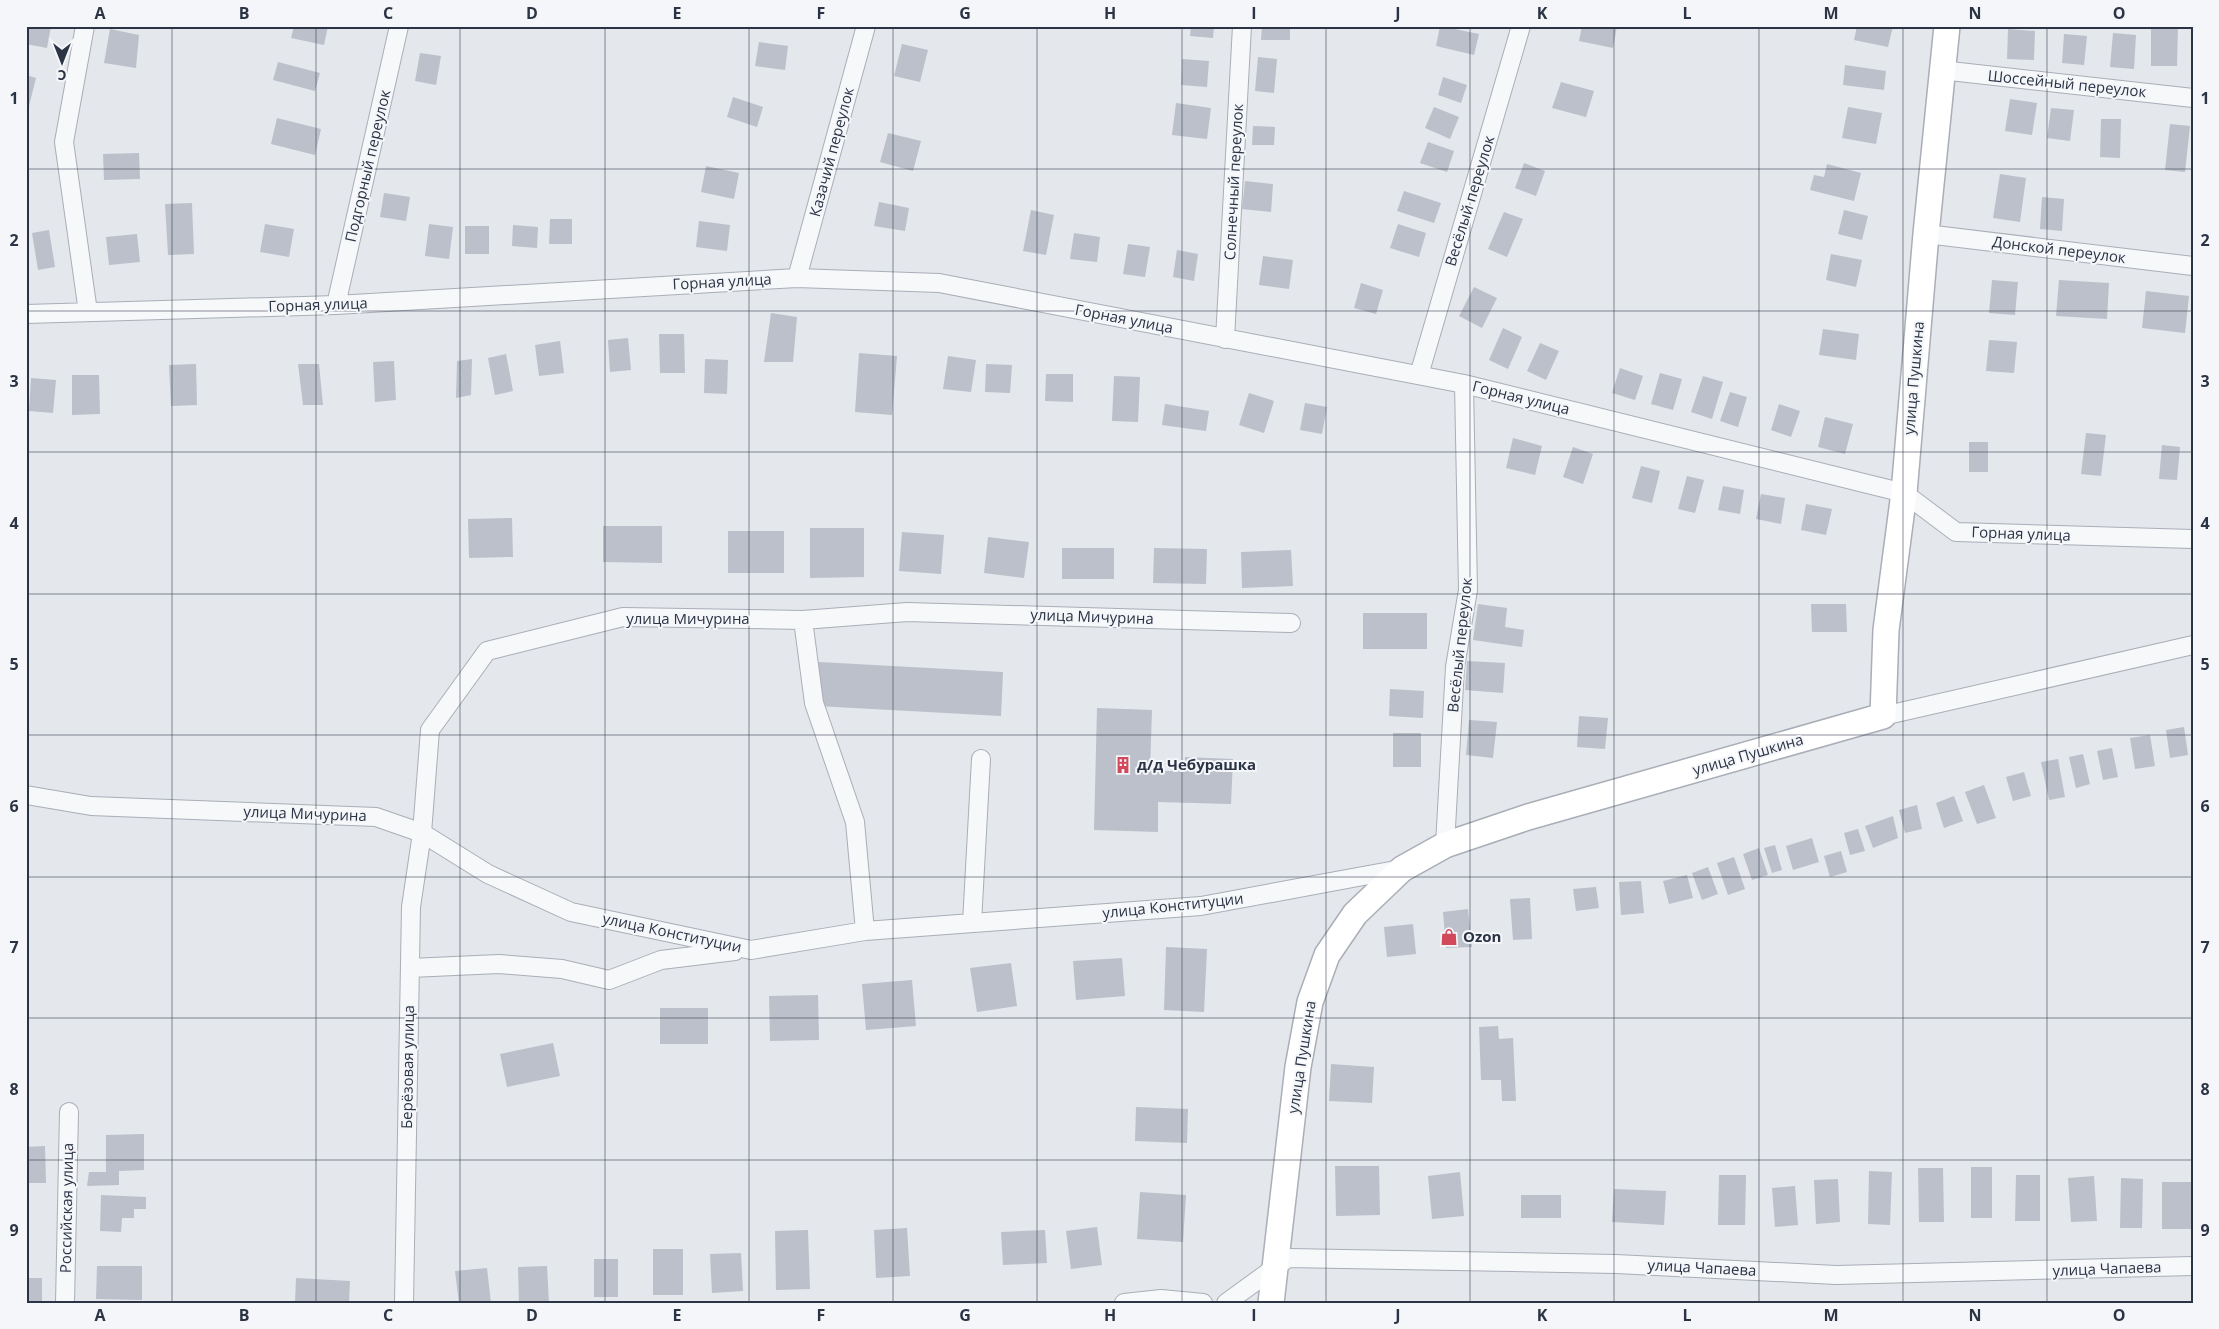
<svg xmlns="http://www.w3.org/2000/svg" width="2219" height="1329" font-family="'Open Sans',sans-serif">
  <style>
    .building { fill: #bbc0ca }
    .lines { fill: none; stroke-linecap: round; stroke-linejoin: round }
    .minor-casing { stroke: #a9aeb7; stroke-width: 20 }
    .secondary-casing { stroke: #a9aeb7; stroke-width: 28 }
    .minor { stroke: #f7f8fa; stroke-width: 18 }
    .secondary { stroke: #fff; stroke-width: 25 }
    .grid { fill: none; stroke: #2b3445; stroke-width: 1; stroke-opacity: 0.55 }
    .labels { text-anchor: middle; stroke-width: 4; stroke-linejoin: round; paint-order: stroke }
    .street-label { font-size: 15px; fill: #2b3445; stroke: #f4f6f9 }
    .poi-label { font-size: 15px; font-weight: bold; fill: #2b3445; stroke: #f4f6f9; text-anchor: start }
    .neatline { fill: none; stroke: #2b3445; stroke-width: 2 }
    .grid-label { font-size: 16px; text-anchor: middle; font-weight: bold; fill: #2b3445 }
  </style>
  <rect width="100%" height="100%" fill="#e4e7ec"/>
  <!-- building -->
  <path class="building" d="M26 26H51L47 48 26 44Z
    M294 26H328L324 45 291 38Z
    M1191 26H1214L1213 38 1190 36Z
    M1262 26H1290V40H1261Z
    M1440 26 1479 34 1474 55 1436 46Z
    M1582 26H1617L1613 48 1579 41Z
    M1857 26H1893L1888 47 1854 40Z
    M2151 27H2178L2177 66H2151Z
    M110 29 139 35 136 68 104 63Z
    M2008 29 2035 31 2034 60 2007 59Z
    M2113 33 2136 35 2134 69 2110 67Z
    M2064 34 2087 36 2084 65 2062 63Z
    M759 42 788 46 785 70 755 66Z
    M902 44 928 50 920 82 894 76Z
    M420 53 441 56 436 85 415 81Z
    M1258 57 1277 59 1274 93 1255 91Z
    M1182 59 1209 61 1207 87 1181 85Z
    M278 62 320 73 315 91 273 80Z
    M1845 65 1886 71 1884 90 1843 85Z
    M26 75 36 78 29 106H26Z
    M1443 77 1467 85 1461 103 1438 95Z
    M1561 82 1594 91 1586 117 1552 108Z
    M733 97 763 107 757 127 727 117Z
    M2010 99 2037 103 2032 135 2005 131Z
    M1176 103 1211 108 1207 139 1172 135Z
    M1434 107 1459 117 1450 139 1425 128Z
    M1848 107 1882 113 1876 144 1842 138Z
    M2051 108 2074 110 2070 141 2047 138Z
    M277 118 321 129 315 155 271 144Z
    M2101 119H2121L2120 158 2100 157Z
    M2170 124 2190 126 2185 172 2165 170Z
    M1253 126 1275 127 1274 145H1252Z
    M888 133 921 141 913 171 880 162Z
    M1428 142 1454 151 1447 172 1420 163Z
    M139 153 140 179 104 180 103 154Z
    M1524 163 1545 171 1536 196 1515 188Z
    M1827 164 1861 173 1854 201 1810 190 1814 175 1824 177Z
    M706 166 739 173 734 199 701 192Z
    M2000 174 2026 178 2020 222 1993 218Z
    M1245 181 1273 184 1271 212 1242 209Z
    M1404 191 1441 203 1434 223 1397 211Z
    M384 193 410 197 406 221 380 217Z
    M2042 197 2064 199 2062 231 2040 229Z
    M879 202 909 208 905 231 874 226Z
    M192 203 194 254 168 255 165 204Z
    M1031 210 1054 215 1046 255 1023 251Z
    M1844 210 1868 216 1862 240 1838 234Z
    M1504 212 1523 219 1507 257 1488 249Z
    M550 219H572V244H549Z
    M699 221 730 225 727 251 696 247Z
    M265 224 294 229 289 257 260 252Z
    M429 224 453 227 449 259 425 256Z
    M1398 224 1426 233 1419 257 1390 248Z
    M513 225 538 227 537 248 512 246Z
    M465 226H489V254H465Z
    M49 230 55 267 38 270 32 233Z
    M1074 233 1100 237 1097 262 1070 259Z
    M137 234 140 262 109 265 106 237Z
    M1128 244 1150 247 1145 277 1123 274Z
    M1177 250 1198 254 1194 281 1173 277Z
    M1831 254 1862 260 1856 287 1826 280Z
    M1263 256 1293 260 1289 289 1259 285Z
    M1992 280 2018 282 2015 315 1989 313Z
    M2059 280 2109 283 2107 319 2056 316Z
    M1361 283 1383 290 1376 314 1354 308Z
    M1474 287 1497 298 1482 328 1459 316Z
    M2146 291 2189 296 2185 333 2142 328Z
    M771 313 797 317 793 362H764Z
    M1503 328 1522 337 1508 369 1489 360Z
    M1823 329 1859 334 1856 360 1819 355Z
    M659 334H684L685 373H660Z
    M628 338 631 370 610 372 608 340Z
    M1989 340 2017 342 2014 373 1986 371Z
    M560 341 564 373 539 376 535 345Z
    M1540 343 1559 351 1546 380 1527 371Z
    M859 353 897 356 892 415 855 412Z
    M506 354 513 391 495 395 488 358Z
    M948 356 976 360 971 392 943 389Z
    M472 359 471 395 456 398 457 361Z
    M705 359 728 360 727 394 704 393Z
    M394 361 396 400 375 402 373 362Z
    M196 364 197 405 171 406 169 365Z
    M298 364H319L323 405H303Z
    M986 364 1012 365 1010 393 985 392Z
    M1620 368 1643 376 1635 400 1612 393Z
    M1660 373 1682 379 1673 410 1651 404Z
    M1046 374H1073V402L1045 401Z
    M72 375H99L100 414 72 415Z
    M1114 376 1140 377 1138 422 1112 421Z
    M1703 376 1723 382 1712 419 1691 412Z
    M31 378 56 380 53 413 29 411Z
    M1730 392 1747 397 1738 427 1720 421Z
    M1249 393 1274 401 1264 433 1239 425Z
    M1305 403 1327 407 1322 434 1300 430Z
    M1165 404 1209 411 1206 431 1162 425Z
    M1779 404 1800 411 1791 437 1771 430Z
    M1825 417 1853 424 1845 454 1818 447Z
    M2086 433 2106 435 2101 476 2081 474Z
    M1513 438 1542 446 1535 475 1506 468Z
    M1969 442H1988V472H1969Z
    M2162 445 2180 447 2177 480 2159 479Z
    M1573 447 1593 454 1583 484 1563 477Z
    M1641 466 1660 471 1652 503 1632 498Z
    M1687 476 1704 480 1695 513 1678 509Z
    M1723 486 1744 490 1740 514 1718 510Z
    M1761 494 1785 498 1781 524 1756 519Z
    M1806 504 1832 509 1826 535 1801 530Z
    M512 518 513 557 469 558 468 519Z
    M603 526H662V563L603 562Z
    M810 528H864V577L810 578Z
    M728 531H784V573H728Z
    M902 532 944 535 941 574 899 571Z
    M988 537 1029 542 1024 578 984 573Z
    M1062 548H1114V579H1062Z
    M1154 548 1207 549 1206 584 1153 583Z
    M1291 550 1293 586 1242 588 1241 552Z
    M1478 604 1507 608 1505 627 1524 630 1522 647 1473 640Z
    M1811 604H1846L1847 632H1812Z
    M1363 613H1427V649H1363Z
    M1467 661 1505 663 1503 693 1465 690Z
    M819 662 1003 672 1001 716 817 706Z
    M1390 689 1424 691 1423 718 1389 716Z
    M1097 708 1152 710 1150 771H1185V757L1233 759 1231 804 1158 802V832L1094 830Z
    M1579 716 1608 718 1605 749 1577 747Z
    M1469 720 1497 722 1493 758 1466 755Z
    M2184 727 2188 755 2170 758 2166 730Z
    M1393 733H1421V767H1393Z
    M2150 735 2155 766 2135 769 2130 738Z
    M2112 748 2118 777 2103 780 2097 751Z
    M2083 754 2090 784 2076 788 2069 757Z
    M2058 759 2065 797 2049 800 2041 762Z
    M2024 772 2031 796 2013 801 2006 777Z
    M1984 785 1996 818 1977 824 1965 792Z
    M1954 796 1963 821 1944 828 1936 803Z
    M1917 805 1922 829 1905 833 1899 810Z
    M1893 816 1898 838 1873 848 1865 826Z
    M1858 829 1865 851 1850 855 1844 833Z
    M1812 838 1819 862 1793 870 1786 846Z
    M1775 845 1782 870 1772 873 1764 848Z
    M1759 848 1768 875 1752 880 1743 854Z
    M1841 851 1847 872 1830 877 1824 856Z
    M1734 857 1745 889 1728 895 1717 863Z
    M1708 867 1718 894 1702 900 1692 873Z
    M1687 875 1693 898 1669 904 1663 881Z
    M1641 881 1644 913 1621 915 1619 882Z
    M1596 887 1599 908 1576 911 1573 889Z
    M1530 898 1532 939 1513 940 1510 899Z
    M1468 909 1472 947 1446 948 1443 912Z
    M1413 924 1416 954 1387 957 1384 927Z
    M1166 947 1207 949 1204 1012 1164 1010Z
    M1122 958 1125 996 1076 1000 1073 961Z
    M1011 963 1017 1006 977 1012 970 968Z
    M912 980 916 1026 866 1030 862 984Z
    M818 995 819 1040 770 1041 769 996Z
    M660 1008H708V1044H660Z
    M1498 1026 1499 1039 1513 1038 1516 1101H1502L1501 1080H1481L1479 1027Z
    M553 1043 560 1076 507 1087 500 1054Z
    M1331 1064 1374 1067 1372 1103 1329 1101Z
    M1136 1107 1188 1109 1187 1143 1135 1141Z
    M144 1134V1170L119 1171V1185L87 1186 89 1172H106V1135Z
    M45 1146 46 1183H26V1147Z
    M1335 1166H1379L1380 1215 1336 1216Z
    M1971 1167H1992V1218H1971Z
    M1918 1168H1943L1944 1222H1919Z
    M1869 1171 1892 1172 1890 1225 1868 1224Z
    M1460 1172 1464 1216 1432 1219 1428 1176Z
    M1719 1175H1746L1745 1225H1718Z
    M2016 1175H2040V1221H2015Z
    M2094 1176 2097 1221 2071 1222 2068 1178Z
    M2121 1178 2143 1179 2142 1228H2120Z
    M1838 1179 1840 1222 1816 1224 1814 1180Z
    M2162 1182H2193V1229H2162Z
    M1795 1186 1798 1225 1775 1227 1772 1188Z
    M1614 1189 1666 1191 1664 1225 1612 1222Z
    M1140 1192 1186 1195 1183 1242 1137 1239Z
    M101 1195 146 1197V1209H134V1218H122L121 1232 100 1231Z
    M1521 1195H1561V1218H1521Z
    M1097 1227 1102 1265 1071 1269 1066 1231Z
    M907 1228 910 1276 876 1278 874 1230Z
    M808 1230 810 1289 776 1290 775 1231Z
    M1045 1230 1047 1263 1003 1265 1001 1232Z
    M653 1249H683V1295H653Z
    M741 1253 743 1291 712 1293 710 1254Z
    M594 1259H618V1297H594Z
    M97 1266H142V1300L96 1299Z
    M547 1266 549 1303H519L518 1267Z
    M487 1268 491 1303H459L455 1271Z
    M26 1278H42V1303H26Z
    M296 1278 350 1281 349 1303H295Z"/>
  <g class="lines">
    <!-- minor casing -->
    <g class="minor-casing">
      <path id="minor" d="M85 26 64 142 88 312
        M1941 70 2193 98
        M1926 234 2193 266
        M797 278 866 26
        M336 305 399 26
        M26 314 336 305 797 278 939 283 1464 384 1904 493 1956 532 2193 539
        M1225 339 1242 26
        M1419 375 1521 26
        M1883 716 2193 645
        M26 795 91 806 376 817 422 833 488 874 571 912 751 950 865 931 1201 906 1401 869
        M1445 845 1455 667 1468 590 1464 384
        M972 923 981 759
        M865 931 855 822 814 703 803 620 907 612 1291 623
        M410 968 499 964 562 969 609 980 661 960 735 951
        M65 1303 69 1112
        M404 1303 411 907 422 833 430 730 487 651 623 617 803 620
        M1124 1303 1161 1299 1203 1303
        M1226 1303 1288 1258 1616 1264 1836 1275 2193 1266"/>
    </g>
    <!-- secondary casing -->
    <g class="secondary-casing">
      <path id="secondary" d="M1271 1303 1298 1067 1310 1002 1327 955 1355 914 1402 869 1445 845 1528 817 1883 716 1886 630 1904 493 1926 234 1947 26"/>
    </g>
    <!-- minor -->
    <use href="#minor" class="minor"/>
    <!-- secondary -->
    <use href="#secondary" class="secondary"/>
  </g>
  <!-- grid -->
  <path class="grid" d="M172 26V1303M316 26V1303M460 26V1303M605 26V1303M749 26V1303M893 26V1303M1037 26V1303M1182 26V1303M1326 26V1303M1470 26V1303M1614 26V1303M1759 26V1303M1903 26V1303M2047 26V1303M26 169H2193M26 311H2193M26 452H2193M26 594H2193M26 735H2193M26 877H2193M26 1018H2193M26 1160H2193"/>
  <!-- icons -->
  <defs>
    <g id="building-bare" transform="scale(1.35)"><path d="M-4-6H4V6H1V3H-1V6H-4ZM-2.5-4.3h1.7v1.8h-1.7ZM.8-4.3h1.7v1.8H.8ZM-2.5-1h1.7V.8h-1.7ZM.8-1h1.7V.8H.8Z" fill="#d1495b" stroke="#f4f6f9" stroke-width="2.5" paint-order="stroke"/></g>
    <g id="shop-bare" transform="scale(1.35)"><path d="M-5-2.5h2.3a2.7 3.5 0 0 1 5.4 0H5L5.5 6h-11ZM-1.5-2.5h3a1.5 2.3 0 0 0-3 0Z" fill="#d1495b" stroke="#f4f6f9" stroke-width="2.5" paint-order="stroke"/></g>
  </defs>
  <g fill-rule="evenodd">
    <use href="#building-bare" x="1123" y="765"/>
    <use href="#shop-bare" x="1449" y="937"/>
  </g>
  <g class="labels">
    <!-- street labels -->
    <g class="street-label">
      <text transform="translate(2067 84) rotate(6)" y="5">Шоссейный переулок</text>
      <text transform="translate(832 152) rotate(-75)" y="5">Казачий переулок</text>
      <text transform="translate(368 166) rotate(-77)" y="5">Подгорный переулок</text>
      <text transform="translate(1234 182) rotate(-87)" y="5">Солнечный переулок</text>
      <text transform="translate(1470 201) rotate(-73)" y="5">Весёлый переулок</text>
      <text transform="translate(2059 250) rotate(7)" y="5">Донской переулок</text>
      <text transform="translate(722 282) rotate(-3)" y="5">Горная улица</text>
      <text transform="translate(318 305) rotate(-2)" y="5">Горная улица</text>
      <text transform="translate(1124 319) rotate(11)" y="5">Горная улица</text>
      <text transform="translate(1914 378) rotate(-85)" y="5">улица Пушкина</text>
      <text transform="translate(1521 398) rotate(14)" y="5">Горная улица</text>
      <text transform="translate(2021 534) rotate(2)" y="5">Горная улица</text>
      <text transform="translate(1092 617) rotate(2)" y="5">улица Мичурина</text>
      <text x="688" y="624">улица Мичурина</text>
      <text transform="translate(1460 645) rotate(-84)" y="5">Весёлый переулок</text>
      <text transform="translate(1748 755) rotate(-16)" y="5">улица Пушкина</text>
      <text transform="translate(305 814) rotate(2)" y="5">улица Мичурина</text>
      <text transform="translate(1173 906) rotate(-6)" y="5">улица Конституции</text>
      <text transform="translate(672 933) rotate(12)" y="5">улица Конституции</text>
      <text transform="translate(1302 1057) rotate(-81)" y="5">улица Пушкина</text>
      <text transform="translate(408 1067) rotate(-89)" y="5">Берёзовая улица</text>
      <text transform="translate(67 1208) rotate(-89)" y="5">Российская улица</text>
      <text transform="translate(1702 1268) rotate(3)" y="5">улица Чапаева</text>
      <text transform="translate(2107 1269) rotate(-2)" y="5">улица Чапаева</text>
    </g>
    <!-- poi labels -->
    <g class="poi-label">
      <text x="1137" y="770">д/д Чебурашка</text>
      <text x="1463" y="942">Ozon</text>
    </g>
  </g>
  <!-- border -->
  <rect width="2219" height="1329" fill="none" stroke="#f4f6f9" stroke-width="55"/>
  <!-- north arrow -->
  <g transform="translate(62 62) rotate(180)" stroke="#f4f6f9" stroke-width="4" paint-order="stroke">
  <path d="M0-4L9 19L0 12L-9 19Z" fill="#2b3445"/>
  <text y="-8" font-size="14" font-weight="bold" text-anchor="middle" fill="#2b3445">С</text>
  </g>
  <rect x="28" y="28" width="2164" height="1274" class="neatline"/>
  <g class="grid-label">
    <text x="100" y="19">A</text>
    <text x="244" y="19">B</text>
    <text x="388" y="19">C</text>
    <text x="532" y="19">D</text>
    <text x="677" y="19">E</text>
    <text x="821" y="19">F</text>
    <text x="965" y="19">G</text>
    <text x="1110" y="19">H</text>
    <text x="1254" y="19">I</text>
    <text x="1398" y="19">J</text>
    <text x="1542" y="19">K</text>
    <text x="1687" y="19">L</text>
    <text x="1831" y="19">M</text>
    <text x="1975" y="19">N</text>
    <text x="2119" y="19">O</text>
    <text x="14" y="104">1</text>
    <text x="2205" y="104">1</text>
    <text x="14" y="246">2</text>
    <text x="2205" y="246">2</text>
    <text x="14" y="387">3</text>
    <text x="2205" y="387">3</text>
    <text x="14" y="529">4</text>
    <text x="2205" y="529">4</text>
    <text x="14" y="670">5</text>
    <text x="2205" y="670">5</text>
    <text x="14" y="812">6</text>
    <text x="2205" y="812">6</text>
    <text x="14" y="953">7</text>
    <text x="2205" y="953">7</text>
    <text x="14" y="1095">8</text>
    <text x="2205" y="1095">8</text>
    <text x="14" y="1236">9</text>
    <text x="2205" y="1236">9</text>
    <text x="100" y="1321">A</text>
    <text x="244" y="1321">B</text>
    <text x="388" y="1321">C</text>
    <text x="532" y="1321">D</text>
    <text x="677" y="1321">E</text>
    <text x="821" y="1321">F</text>
    <text x="965" y="1321">G</text>
    <text x="1110" y="1321">H</text>
    <text x="1254" y="1321">I</text>
    <text x="1398" y="1321">J</text>
    <text x="1542" y="1321">K</text>
    <text x="1687" y="1321">L</text>
    <text x="1831" y="1321">M</text>
    <text x="1975" y="1321">N</text>
    <text x="2119" y="1321">O</text>
  </g>
</svg>
